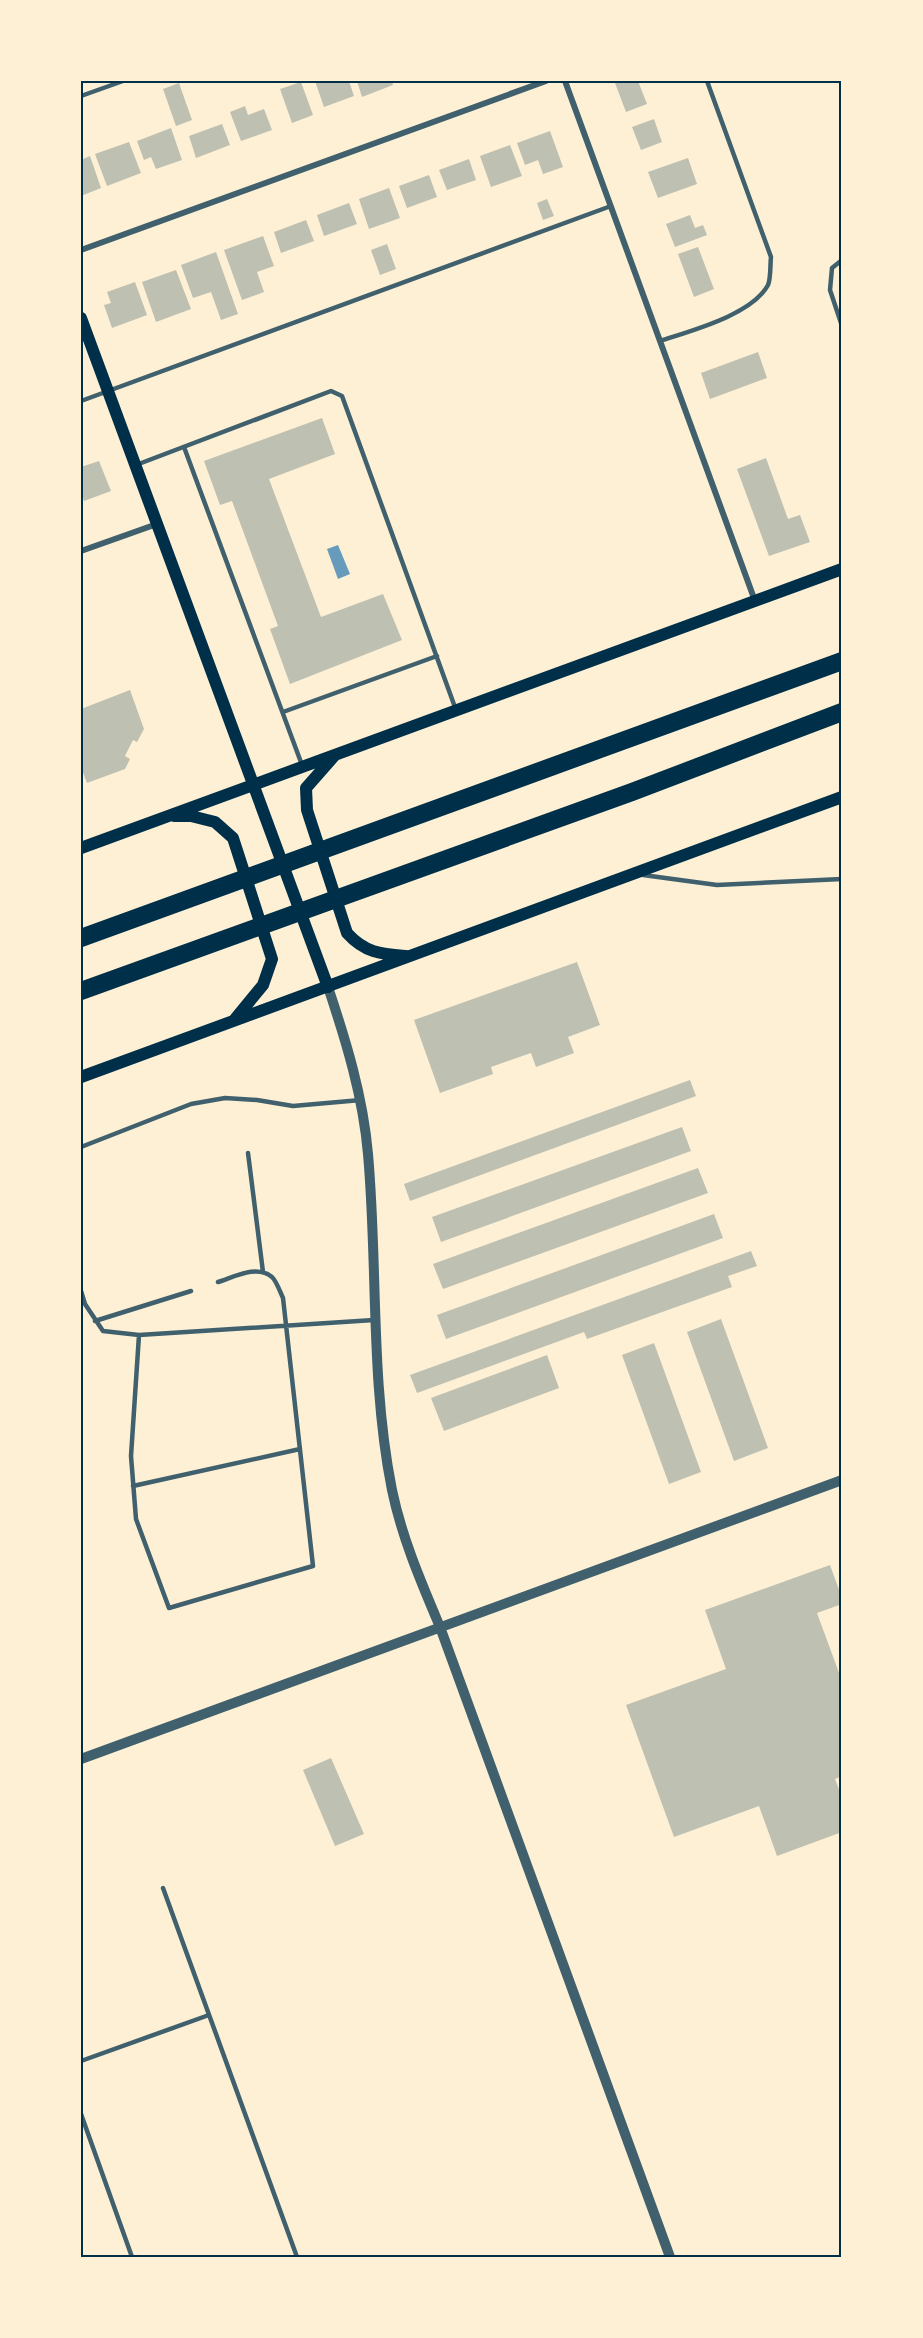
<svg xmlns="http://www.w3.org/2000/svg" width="923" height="2338" font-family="'Roboto Serif',serif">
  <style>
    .water { fill: #669bbc }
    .building { fill: #bec0b2 }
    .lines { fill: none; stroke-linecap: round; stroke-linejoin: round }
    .service { stroke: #3f606c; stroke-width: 4.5 }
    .minor { stroke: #3f606c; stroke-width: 6 }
    .tertiary { stroke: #3f606c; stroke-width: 10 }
    .secondary { stroke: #003049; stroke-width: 12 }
    .motorway { stroke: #003049; stroke-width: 18 }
    .neatline { fill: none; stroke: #003049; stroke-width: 2 }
  </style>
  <rect width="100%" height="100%" fill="#fdf0d5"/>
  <!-- water -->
  <path class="water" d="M338 545 350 574 338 579 327 549Z"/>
  <!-- building -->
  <path class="building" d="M315 81H349L354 96 324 107Z
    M357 81H392L393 85 362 97Z
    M621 81H638L647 104 626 112 615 83Z
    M301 82 313 115 292 123 280 89Z
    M179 83 192 120 176 126 163 89Z
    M245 106 248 115 264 109 272 130 241 141 230 112Z
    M654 119 662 142 641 150 632 127Z
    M222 124 230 145 196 158 189 136Z
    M171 128 182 160 156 169 151 157 144 160 137 141Z
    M550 131 563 167 543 174 538 160 525 165 517 143Z
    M129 142 141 173 107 186 95 154Z
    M510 145 522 176 491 187 480 156Z
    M90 156 101 188 81 196V160Z
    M688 158 697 184 658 198 648 172Z
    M469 159 476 180 447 190 439 170Z
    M429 175 437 197 407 208 399 186Z
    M389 188 400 218 369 229 359 199Z
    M547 199 554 216 543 220 537 203Z
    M349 203 357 224 324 236 317 215Z
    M690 215 695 228 703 225 707 235 675 247 666 224Z
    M306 220 314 241 281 253 274 232Z
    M263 236 274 266 257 272 264 292 242 300 224 250Z
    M387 244 396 269 380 275 371 250Z
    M698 247 714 289 694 297 678 254Z
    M216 252 238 314 221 320 211 292 193 298 181 265Z
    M176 270 191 309 156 322 142 282Z
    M135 282 147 315 112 328 104 305 111 303 107 292Z
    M758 352 767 378 710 399 701 373Z
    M322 418 335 454 269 479 321 617 383 594 402 640 290 684 270 629 278 626 232 501 220 505 204 461Z
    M766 458 788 519 800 515 810 542 769 556 737 469Z
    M99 461 111 491 84 501 81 491V467Z
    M130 690 144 729 137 742 133 740 125 756 130 759 125 769 87 783 81 767V709Z
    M577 962 600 1025 568 1037 574 1053 536 1067 531 1053 491 1067 493 1074 440 1093 414 1020Z
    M690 1080 696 1096 410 1201 404 1184Z
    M682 1127 691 1151 441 1242 432 1217Z
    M698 1168 708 1193 443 1289 433 1264Z
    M714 1214 723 1238 446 1339 437 1315Z
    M751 1251 757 1266 728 1276 732 1287 587 1339 584 1332 417 1393 410 1375Z
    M721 1319 768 1448 734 1461 687 1332Z
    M654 1343 701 1472 669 1484 622 1355Z
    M547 1355 559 1388 444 1431 431 1398Z
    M830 1565 842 1598V1604L817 1613 842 1681V1776L835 1779 842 1797V1832L777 1856 759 1806 674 1837 626 1705 726 1669 705 1610Z
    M331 1758 364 1834 335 1846 303 1770Z"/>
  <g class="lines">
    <!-- service -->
    <path class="service" d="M81 96 123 81
      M842 260 832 268 830 290 842 326
      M660 341C690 331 752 315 768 285 771 278 770 265 771 257L707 81
      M81 401 611 206
      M184 447 302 765
      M136 465 331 391 342 396 456 710
      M283 712 437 656
      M643 875 717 885 842 879
      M81 1147 191 1104 225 1098 257 1100 293 1106 361 1100
      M248 1153 263 1272
      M81 1291 85 1304 103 1331 139 1335 374 1320
      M95 1321 191 1291
      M139 1335 131 1456 136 1519 169 1608 313 1566 283 1298C280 1292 277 1282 272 1277 257 1264 234 1277 218 1282
      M133 1486 300 1449
      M163 1888 297 2257
      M81 2061 209 2015
      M81 2114 132 2257"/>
    <!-- minor -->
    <path class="minor" d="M565 81 755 601
      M81 250 546 81
      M81 551 157 524"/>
    <!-- tertiary -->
    <path class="tertiary" d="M328 987C346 1041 363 1096 368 1154 378 1266 370 1380 392 1490 402 1538 421 1582 440 1627L670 2257
      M81 1759 842 1480"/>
    <!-- secondary -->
    <path class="secondary" d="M81 318 328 987
      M335 755 306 788 307 810 347 933C365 953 381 954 406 956
      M174 816H191L215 822 233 838 272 959 263 985 235 1019
      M81 848 842 569
      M81 1077 842 797"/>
    <!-- motorway -->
    <path class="motorway" d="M81 938 842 661
      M81 991 632 792 842 712"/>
  </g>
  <!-- border -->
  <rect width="923" height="2338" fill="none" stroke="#fdf0d5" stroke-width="165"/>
  <rect x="82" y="82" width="758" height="2174" class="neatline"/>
</svg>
